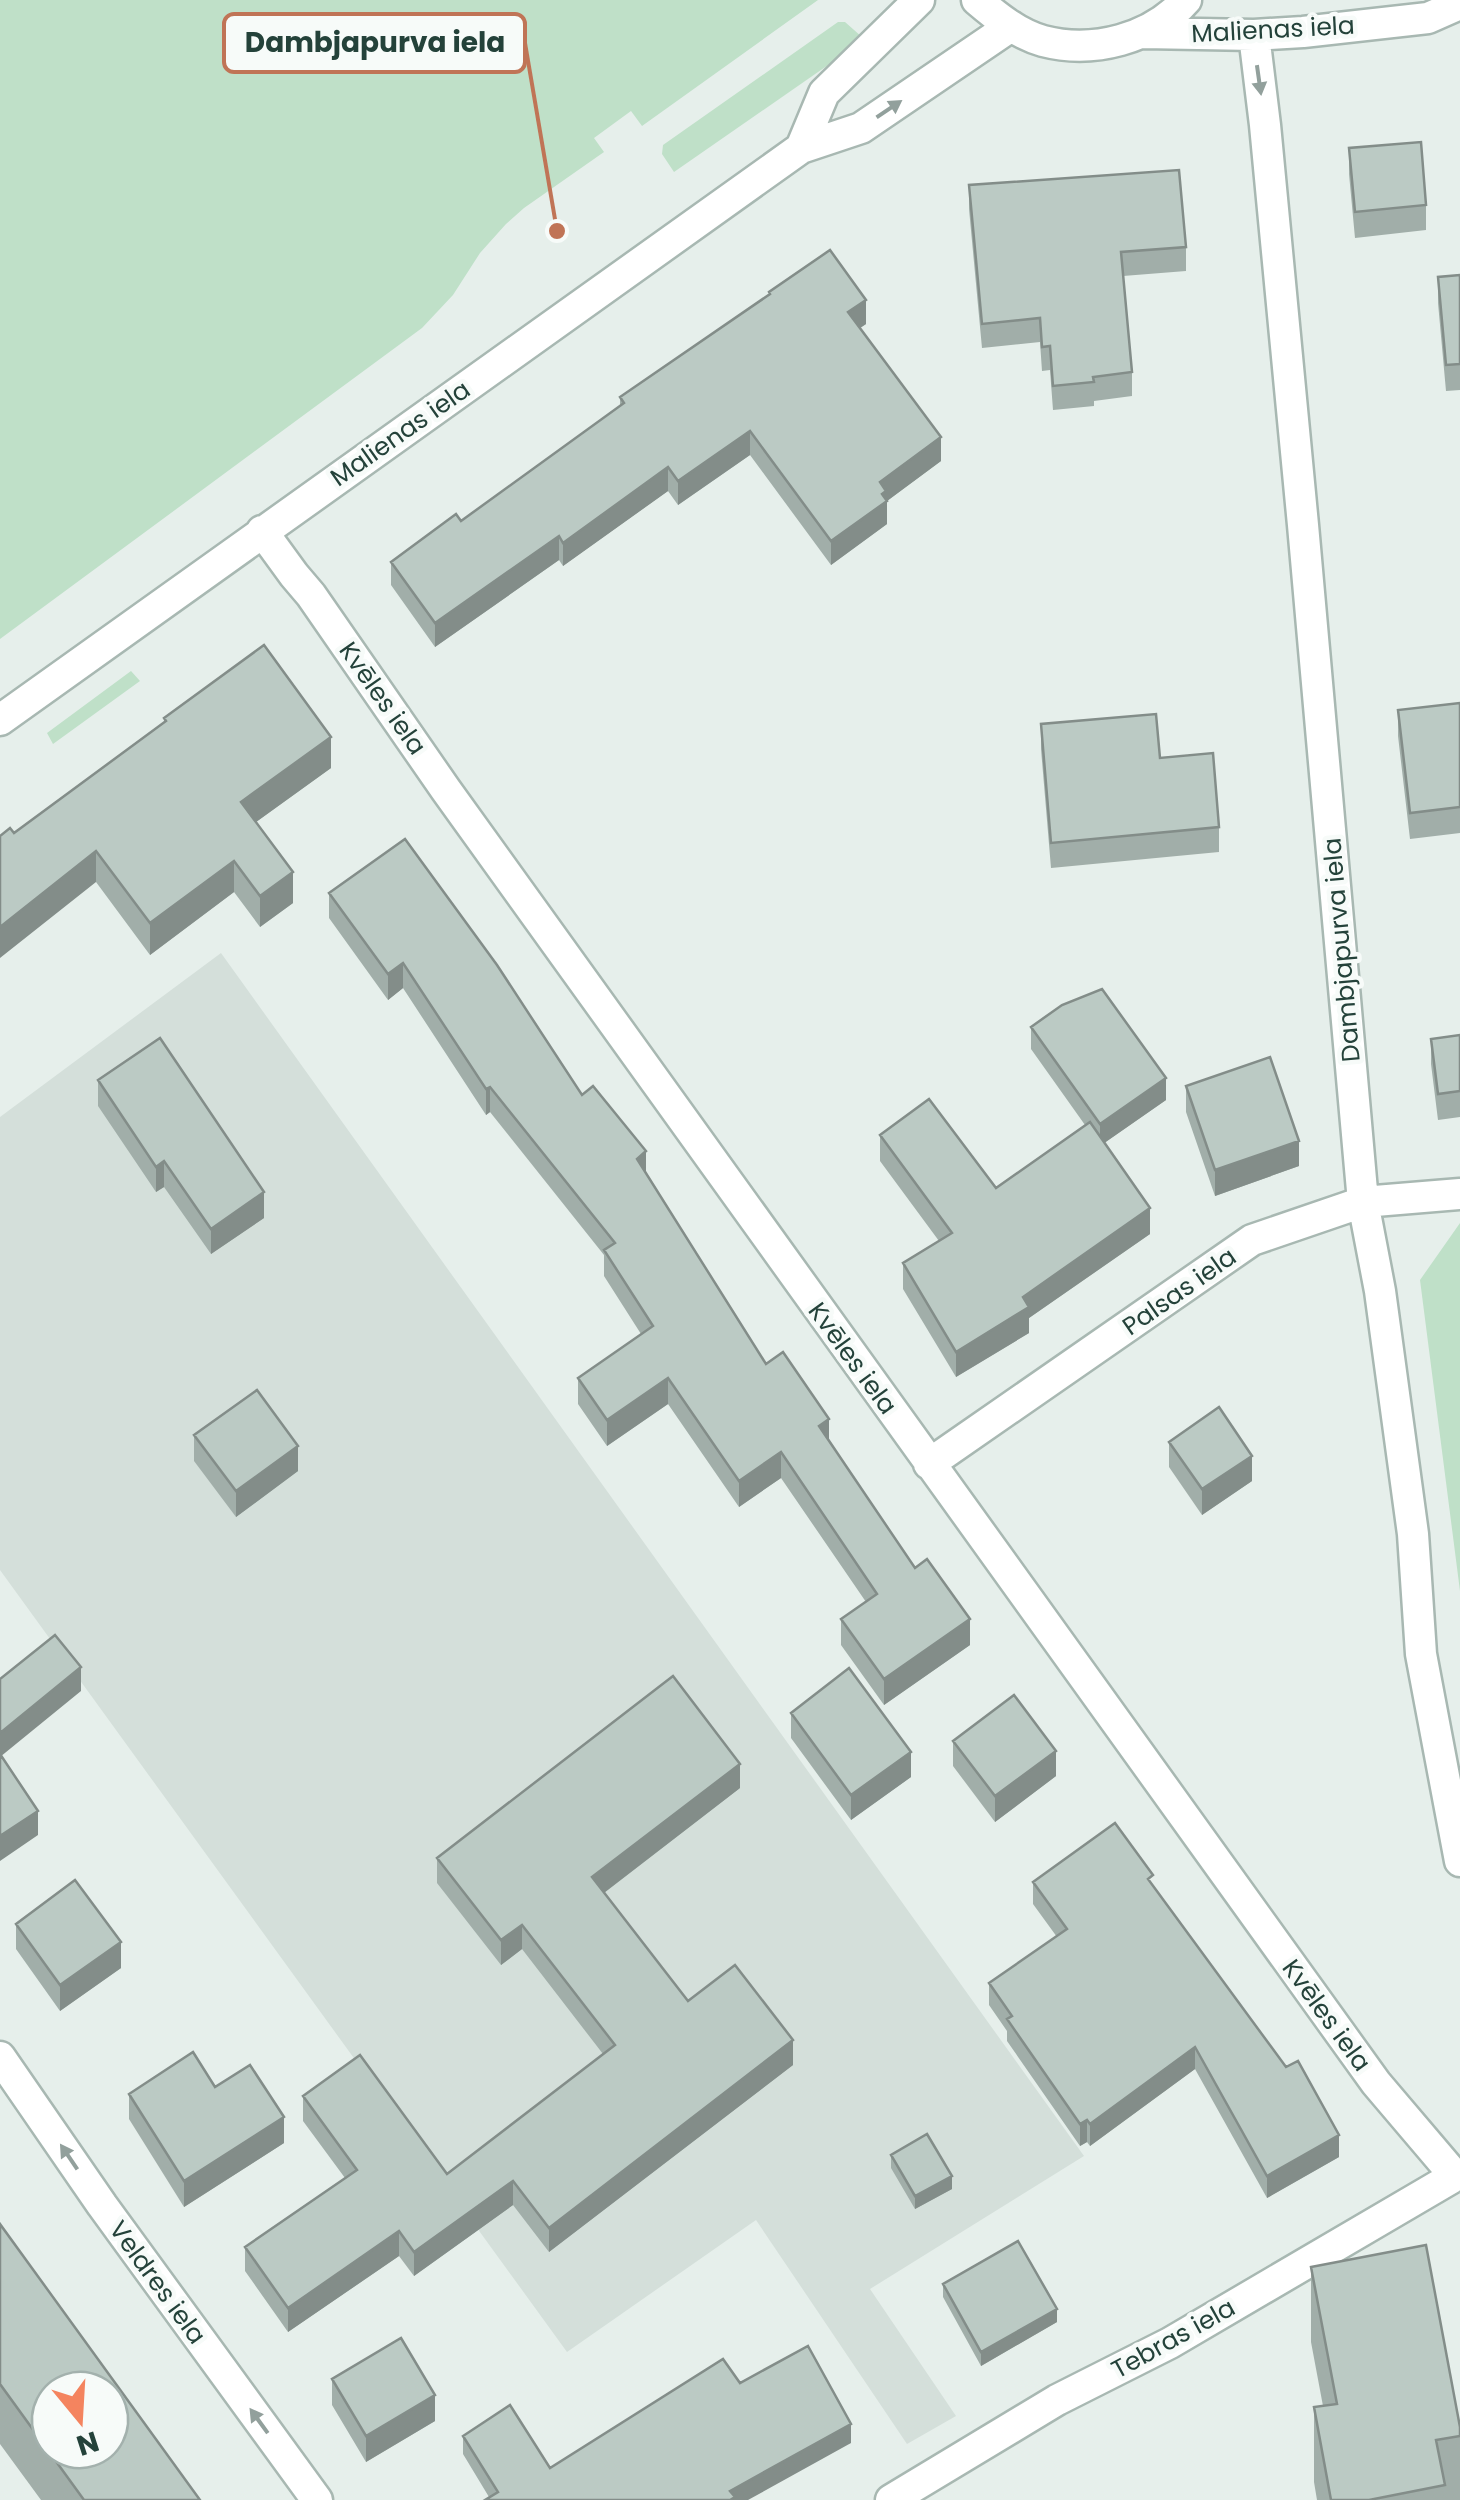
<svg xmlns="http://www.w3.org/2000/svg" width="1460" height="2500" font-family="Poppins,sans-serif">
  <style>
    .built { fill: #d4dfda }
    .green { fill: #bfe0c8 }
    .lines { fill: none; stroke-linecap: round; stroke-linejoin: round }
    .minor-casing { stroke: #a8b8b2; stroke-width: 35 }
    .minor { stroke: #fff; stroke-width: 30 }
    .wall { fill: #a1aea9 }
    .shaded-wall { fill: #838d89 }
    .building { fill: #bbcac4; stroke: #838d89; stroke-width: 2.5; fill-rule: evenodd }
    .oneway { fill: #92a09c }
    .labels { text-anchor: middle; stroke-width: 9; stroke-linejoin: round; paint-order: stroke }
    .street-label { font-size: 25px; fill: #24423a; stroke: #f7fbf9 }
    .leader { fill: none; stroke: #c07456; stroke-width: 4 }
    .callout-dot { fill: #c07456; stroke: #f7fbf9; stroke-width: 4 }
    .callout { fill: #f7fbf9; stroke: #c07456; stroke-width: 4 }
    .callout-label { font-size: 28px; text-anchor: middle; font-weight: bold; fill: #24423a }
  </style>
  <rect width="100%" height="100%" fill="#e6efeb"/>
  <!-- built -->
  <path class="built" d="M221 953 1084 2156 870 2289 956 2416 907 2444 756 2220 567 2352 0 1570V1117Z"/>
  <!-- green -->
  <path class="green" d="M0 0H818L642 126 631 111 594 138 604 152 524 208 506 224 480 253 453 295 422 328 0 639Z
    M838 22H845L862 37 831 63 674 172 662 154 663 145Z
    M131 671 140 681 53 744 47 733Z
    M1460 1223V1591L1420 1280Z"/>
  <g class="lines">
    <!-- minor casing -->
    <g class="minor-casing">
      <path id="minor" d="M977 0C997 17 1018 34 1043 41 1093 54 1152 39 1186 0
        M1143 33 1254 35 1303 32 1428 18 1460 4
        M1254 35 1265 125 1303 525 1363 1202 1380 1291 1413 1534 1421 1654 1460 1861
        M801 148 824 93 919 0
        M262 531 294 575 311 595 446 790 1376 2083 1455 2176
        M0 720 801 148 861 128 1011 26
        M929 1464 1252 1240 1363 1202 1460 1194
        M0 2057 102 2205 317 2500
        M891 2500 1057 2400 1170 2343 1455 2176"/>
    </g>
    <!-- minor -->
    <use href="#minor" class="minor"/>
  </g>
  <!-- wall -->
  <path class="wall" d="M1349 148 1426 205V230L1355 238 1349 174Z
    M969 185 1186 247V271L1123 276 1132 372V396L1094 401V406L1053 410 1050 370 1042 371 1040 342 982 348 969 209Z
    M1460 275V390L1446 391 1438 303V277Z
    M769 292 866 324 860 328 941 461 887 501V524L831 565 750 455 678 505 668 491 563 566 559 560 435 647 391 585V562L461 521 620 406V397L769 295Z
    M1460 703V833L1410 839 1398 736V710Z
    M164 718 331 768 256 822 293 903 260 927 234 892 150 955 96 882 14 833 164 723Z
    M1041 724 1160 758 1219 827V852L1051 868 1041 749Z
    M329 893 582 1095 646 1173 766 1364 829 1441 915 1568 970 1645 884 1705 841 1645V1619L866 1602 781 1478 739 1507 668 1404 607 1446 578 1404V1378L641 1334 604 1276V1255L490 1112 486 1115 403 988 388 1000 329 918Z
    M1031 1027 1166 1100 1104 1143 1150 1234 1029 1318V1333L956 1377 903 1289V1263L939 1241 880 1161V1135L996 1188 1085 1125 1031 1049Z
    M1460 1035V1117L1438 1120 1431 1064V1039Z
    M98 1080 264 1218 211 1254 164 1187 156 1192 98 1106Z
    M1186 1086 1299 1166 1215 1196 1186 1112Z
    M194 1435 298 1471 236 1517 194 1461Z
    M1169 1442 1252 1481 1202 1515 1169 1467Z
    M791 1713 911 1777 851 1820 791 1738Z
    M953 1741 1056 1776 995 1822 953 1766Z
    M740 1788 604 1893 688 2001 793 2065 549 2252 513 2205 414 2276 399 2256 288 2332 245 2271V2247L345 2178 303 2121V2096L447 2174 603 2054 522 1949 501 1965 437 1883V1858Z
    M1033 1882 1153 1886 1339 2157 1267 2198 1195 2069 1090 2146 1087 2142 1080 2146 1007 2041V2031L989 2005V1983L1057 1937 1033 1904Z
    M16 1924 121 1968 60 2011 16 1949Z
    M215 2087 284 2143 184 2207 129 2119V2094Z
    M891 2155 952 2189 915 2209 891 2168Z
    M0 2224 200 2500H41L0 2444Z
    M1311 2267 1460 2427V2500H1317L1314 2482V2407L1323 2406 1311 2342Z
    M943 2284 1057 2322 981 2366 943 2297Z
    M332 2379 435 2421 366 2462 332 2405Z
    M740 2383 851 2443 489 2497 463 2454V2436L550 2468Z"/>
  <!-- shaded-wall -->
  <path class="shaded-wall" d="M866 300V324L848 336V312Z
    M750 431V455L678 505V481Z
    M941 437V461L887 501V524L831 565V541L880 482Z
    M668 467V491L563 566V543Z
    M559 536V560L435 647V623Z
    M331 737V768L241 833V802Z
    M96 851V882L0 958V927Z
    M234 861V892L150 955V923Z
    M293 872V903L260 927V896Z
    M403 963V988L388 1000V974Z
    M1166 1078V1100L1100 1146V1124Z
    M490 1087V1112L486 1115V1089Z
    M1299 1141V1166L1215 1196V1170Z
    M646 1151V1177L637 1159Z
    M164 1161V1187L156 1192V1167Z
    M264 1192V1218L211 1254V1229Z
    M1150 1208V1234L1029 1318V1333L956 1377V1352L1023 1297Z
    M668 1378V1404L607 1446V1420Z
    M829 1419V1444L819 1426Z
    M298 1446V1471L236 1517V1491Z
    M781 1452V1478L739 1507V1481Z
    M1252 1456V1481L1202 1515V1489Z
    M970 1619V1645L884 1705V1679Z
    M81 1667V1691L0 1757V1733Z
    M1056 1751V1776L995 1822V1796Z
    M911 1752V1777L851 1820V1795Z
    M740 1764V1788L592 1902V1877Z
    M38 1811V1835L0 1861V1836Z
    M522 1925V1949L501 1965V1940Z
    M121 1942V1968L60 2011V1985Z
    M793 2040V2065L549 2252V2228Z
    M1195 2047V2069L1090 2146V2124Z
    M284 2117V2143L184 2207V2181Z
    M1087 2120V2142L1080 2146V2124Z
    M1339 2135V2157L1267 2198V2176Z
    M952 2176V2189L915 2209V2196Z
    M513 2181V2205L414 2276V2252Z
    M399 2231V2256L288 2332V2308Z
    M1057 2309V2322L981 2366V2352Z
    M435 2395V2421L366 2462V2436Z
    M851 2424V2443L748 2500H730V2491Z"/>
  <!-- building -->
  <path class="building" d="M1421 142 1426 205 1355 212 1349 148Z
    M1179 170 1186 247 1121 252 1132 372 1093 377 1094 382 1053 386 1050 346 1042 347 1040 318 982 324 969 185Z
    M830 250 866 300 848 312 941 437 880 482 886 491 882 494 887 501 831 541 750 431 678 481 668 467 563 543 559 536 435 623 391 562 456 514 461 521 624 403 620 397 770 294 769 292Z
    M1460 275V364L1446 365 1438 277Z
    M264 645 331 737 241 802 293 872 260 896 234 861 150 923 96 851 0 927V836L10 828 14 833 166 721 164 718Z
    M1460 703V807L1410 813 1398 710Z
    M1156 714 1160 758 1213 753 1219 827 1051 843 1041 724Z
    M405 839 497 965 582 1095 593 1086 646 1151 637 1159 766 1364 783 1352 829 1419 819 1426 915 1568 927 1559 970 1619 884 1679 841 1619 877 1594 781 1452 739 1481 668 1378 607 1420 578 1378 653 1326 604 1250 615 1243 490 1087 486 1089 403 963 388 974 329 893Z
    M1102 989 1166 1078 1100 1124 1031 1027 1062 1005Z
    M1460 1035V1091L1438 1094 1431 1039Z
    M160 1038 264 1192 211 1229 164 1161 156 1167 98 1080Z
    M1270 1057 1299 1141 1215 1170 1186 1086Z
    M929 1099 996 1188 1090 1122 1150 1208 1023 1297 1029 1307 956 1352 903 1263 952 1233 880 1135Z
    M257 1390 298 1446 236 1491 194 1435Z
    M1219 1407 1252 1456 1202 1489 1169 1442Z
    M55 1635 81 1667 0 1733V1679Z
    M849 1668 911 1752 851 1795 791 1713Z
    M673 1676 740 1764 592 1877 688 2001 735 1965 793 2040 549 2228 513 2181 414 2252 399 2231 288 2308 245 2247 357 2170 303 2096 360 2055 447 2174 615 2045 522 1925 501 1940 437 1858Z
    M1014 1695 1056 1751 995 1796 953 1741Z
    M0 1754 38 1811 0 1836Z
    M1115 1823 1153 1875 1148 1879 1286 2067 1298 2061 1339 2135 1267 2176 1195 2047 1090 2124 1087 2120 1080 2124 1007 2019 1012 2016 989 1983 1067 1929 1033 1882Z
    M75 1880 121 1942 60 1985 16 1924Z
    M193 2052 215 2087 250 2065 284 2117 184 2181 129 2094Z
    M927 2134 952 2176 915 2196 891 2155Z
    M0 2224 200 2500H84L0 2384ZM50 2390H110V2450H50Z
    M1018 2241 1057 2309 981 2352 943 2284Z
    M1426 2245 1460 2427V2436L1436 2440 1445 2485 1369 2500H1331L1314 2407 1337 2404 1311 2267Z
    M401 2338 435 2395 366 2436 332 2379Z
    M808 2346 851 2424 730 2491 735 2497 730 2500H485L498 2492 463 2436 510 2405 550 2468 723 2359 740 2383Z"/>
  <!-- one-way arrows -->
  <defs><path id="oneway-solid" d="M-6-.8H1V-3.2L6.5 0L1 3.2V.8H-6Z" transform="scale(2.5)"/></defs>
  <g class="oneway">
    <use href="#oneway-solid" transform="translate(1259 80) rotate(82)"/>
    <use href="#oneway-solid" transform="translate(889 109) rotate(-34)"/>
    <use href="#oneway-solid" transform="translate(69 2157) rotate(-124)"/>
    <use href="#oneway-solid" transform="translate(259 2421) rotate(-126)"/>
  </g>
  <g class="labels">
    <!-- street labels -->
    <g class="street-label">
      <text transform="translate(1273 29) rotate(-3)" y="9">Malienas iela</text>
      <text transform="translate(400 433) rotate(-35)" y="9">Malienas iela</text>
      <text transform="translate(383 698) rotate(55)" y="9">Kvēles iela</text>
      <text transform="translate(1341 950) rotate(-95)" y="9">Dambjapurva iela</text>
      <text transform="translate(1179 1291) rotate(-35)" y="9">Palsas iela</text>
      <text transform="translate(853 1358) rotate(54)" y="9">Kvēles iela</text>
      <text transform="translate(1327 2015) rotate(54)" y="9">Kvēles iela</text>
      <text transform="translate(158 2282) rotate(54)" y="9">Veldres iela</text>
      <text transform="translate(1173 2338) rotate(-29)" y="9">Tebras iela</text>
    </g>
  </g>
  <!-- callouts -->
  <path class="leader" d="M557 231L525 43"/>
  <circle class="callout-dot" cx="557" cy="231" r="10"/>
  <rect class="callout" x="224" y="14" width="301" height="58" rx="10"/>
  <g class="callout-label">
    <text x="375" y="52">Dambjapurva iela</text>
  </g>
  <!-- north arrow -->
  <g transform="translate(80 2420) rotate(162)"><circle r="48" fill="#f7fbf9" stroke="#a3b1ad" stroke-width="2.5"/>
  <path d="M0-8L18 38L0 25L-18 38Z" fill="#f4845f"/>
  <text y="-15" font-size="28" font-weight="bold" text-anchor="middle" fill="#24423a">N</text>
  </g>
</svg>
